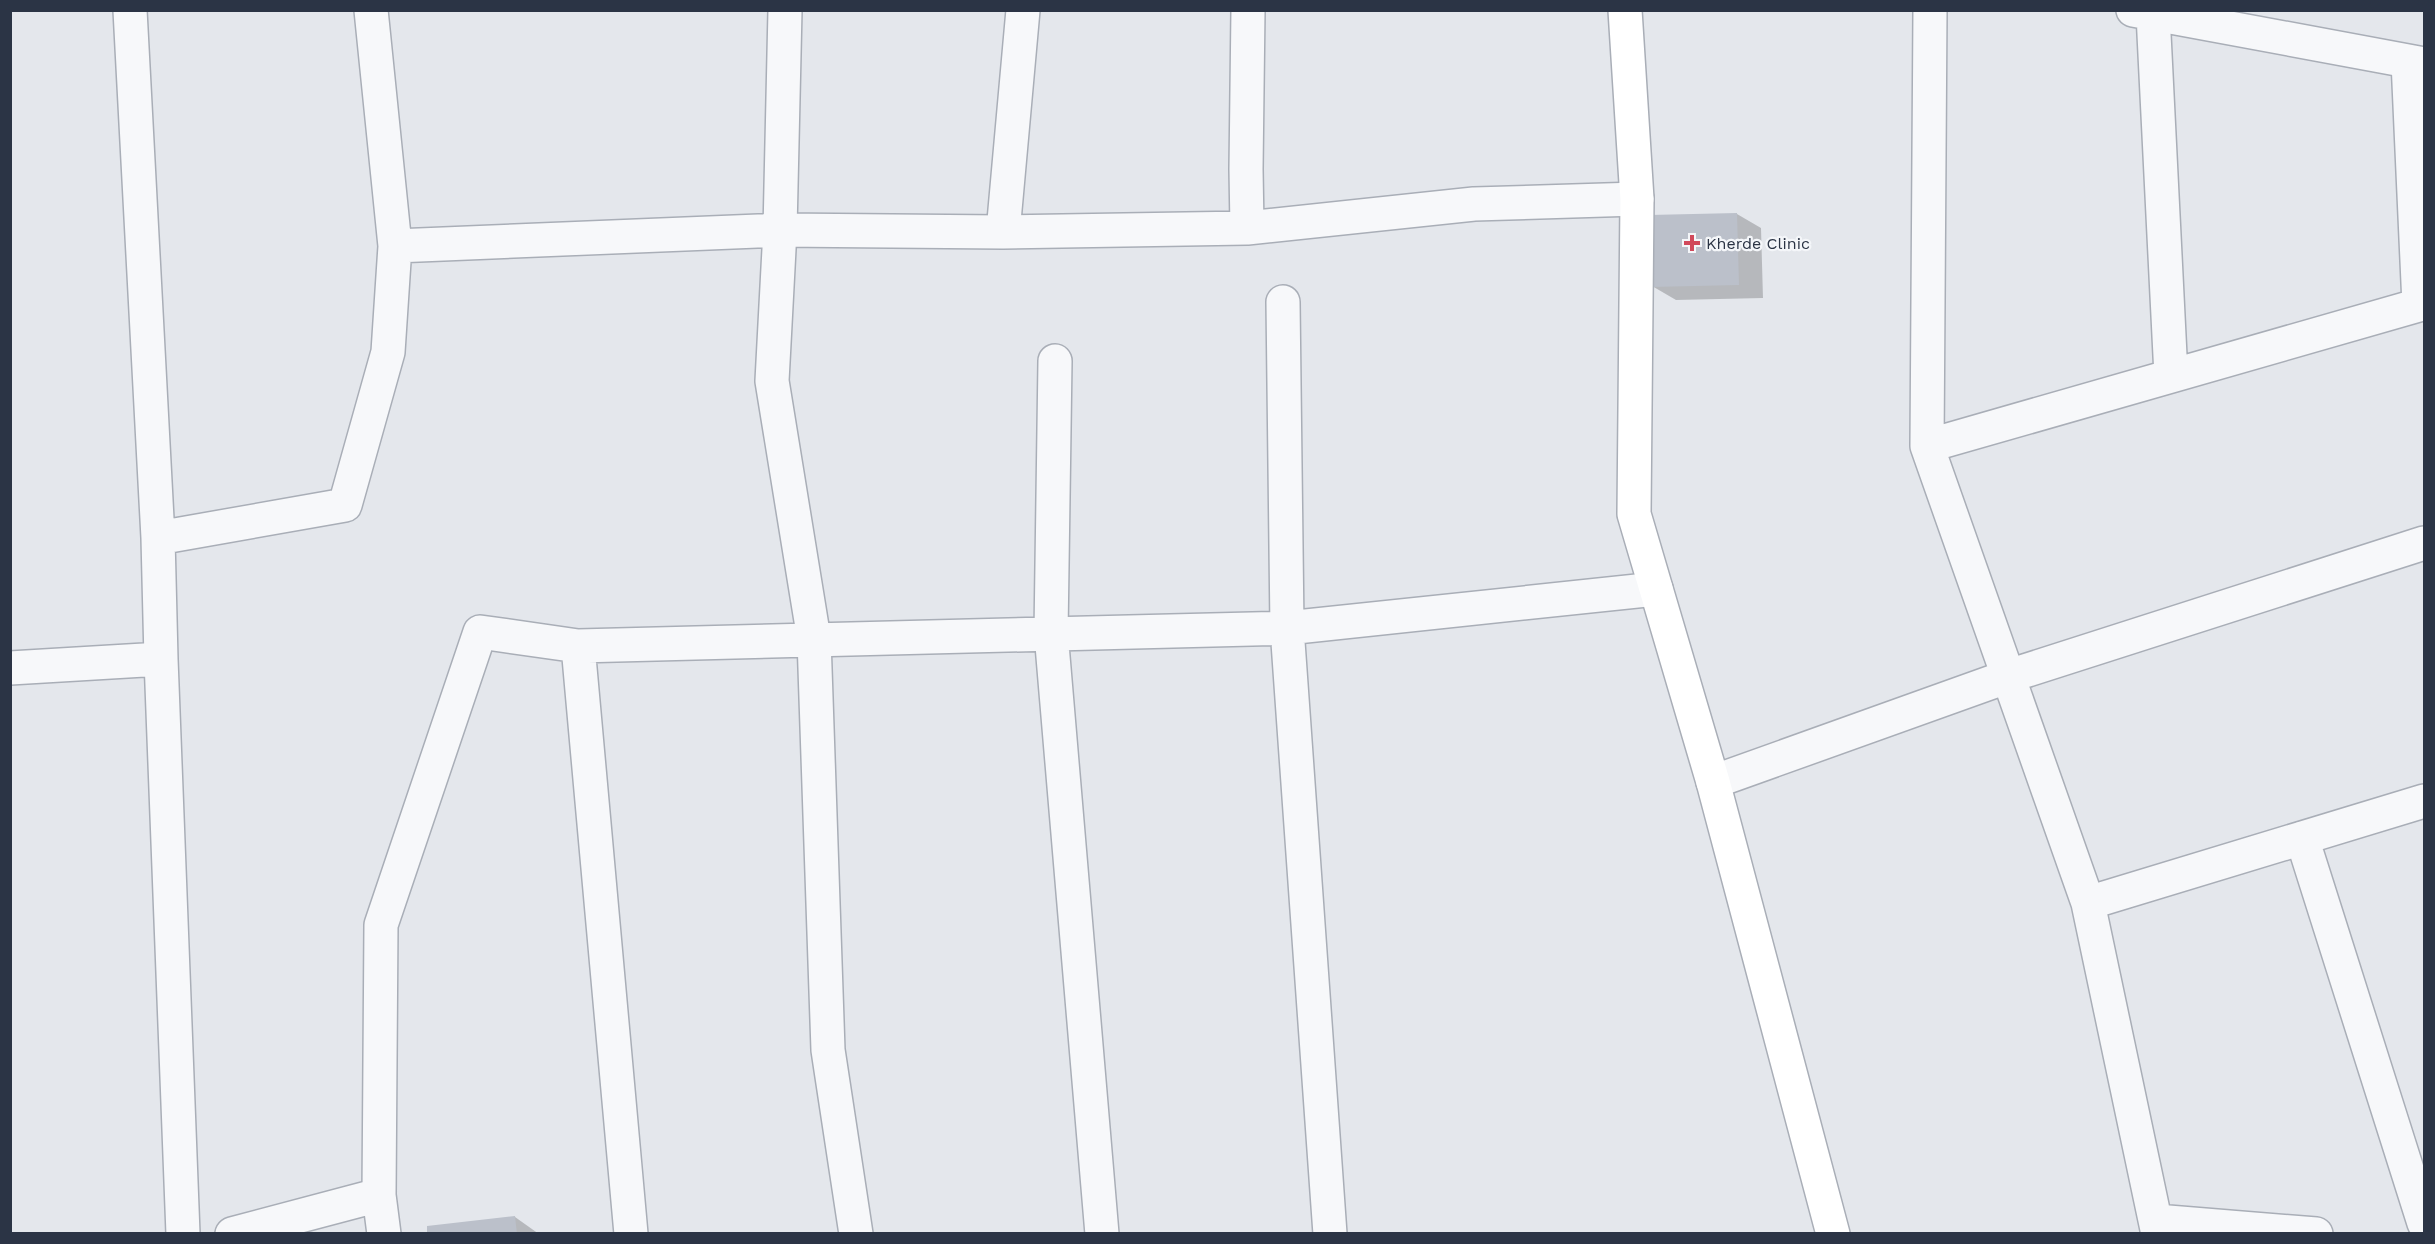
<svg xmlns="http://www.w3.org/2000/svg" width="2435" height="1244" font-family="'Work Sans',sans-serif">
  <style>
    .shadow { fill: #0003 }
    .building { fill: #bbc0ca }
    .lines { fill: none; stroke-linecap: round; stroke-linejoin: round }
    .minor-casing { stroke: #a9aeb7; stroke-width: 36 }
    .secondary-casing { stroke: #a9aeb7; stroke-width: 36 }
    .minor { stroke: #f7f8fa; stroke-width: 33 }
    .secondary { stroke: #fff; stroke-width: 33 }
    .poi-dot { fill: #d1495b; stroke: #f4f6f9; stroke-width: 2 }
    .labels { text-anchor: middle; stroke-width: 4.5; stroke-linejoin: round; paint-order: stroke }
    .poi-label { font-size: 16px; fill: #2b3445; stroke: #f4f6f9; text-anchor: start }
  </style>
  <rect width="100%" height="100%" fill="#e4e7ec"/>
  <!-- shadow -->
  <path class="shadow" d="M1737 214 1761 228 1763 298 1676 300 1652 286 1650 216Z
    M515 1217 539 1234H429Z"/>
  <!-- building -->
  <path class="building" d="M1737 213 1739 285 1650 287 1649 215Z
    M515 1216 517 1234H427V1226Z"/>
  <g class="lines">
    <!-- minor casing -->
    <g class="minor-casing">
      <path id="minor" d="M130 10 158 538
        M371 10 395 246
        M785 10 780 230 772 381 814 639 828 1050 856 1234
        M1930 10 1927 446 2088 903 2158 1234
        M2133 10 2424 64
        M2153 14 2171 376
        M1247 228 1246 169 1248 10
        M1003 232 1023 10
        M1283 302 1287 628 1330 1234
        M1055 361 1051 633 1102 1234
        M1927 446 2419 305 2408 61
        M578 646 631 1234
        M161 659 183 1234
        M10 668 161 659 158 538 345 505 388 352 395 246 780 230 1003 232 1247 228 1474 204 1637 199
        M1713 782 2009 676 2424 543
        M2302 838 2424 1223
        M2088 903 2424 801
        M379 1195 384 1234
        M2156 1221 2316 1234
        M232 1234 379 1195 381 925 480 632 578 646 1287 628 1656 589"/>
    </g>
    <!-- secondary casing -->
    <g class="secondary-casing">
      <path id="secondary" d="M1625 10 1637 199 1634 514 1713 782 1833 1234"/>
    </g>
    <!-- minor -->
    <use href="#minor" class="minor"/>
    <!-- secondary -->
    <use href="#secondary" class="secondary"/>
  </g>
  <!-- markers -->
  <path class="poi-dot" d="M1689 234h6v6h6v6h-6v6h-6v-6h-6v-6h6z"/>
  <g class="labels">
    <!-- poi labels -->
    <g class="poi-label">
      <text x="1706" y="249">Kherde Clinic</text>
    </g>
  </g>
  <!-- border -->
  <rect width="2435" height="1244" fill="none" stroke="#2b3445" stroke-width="24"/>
</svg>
